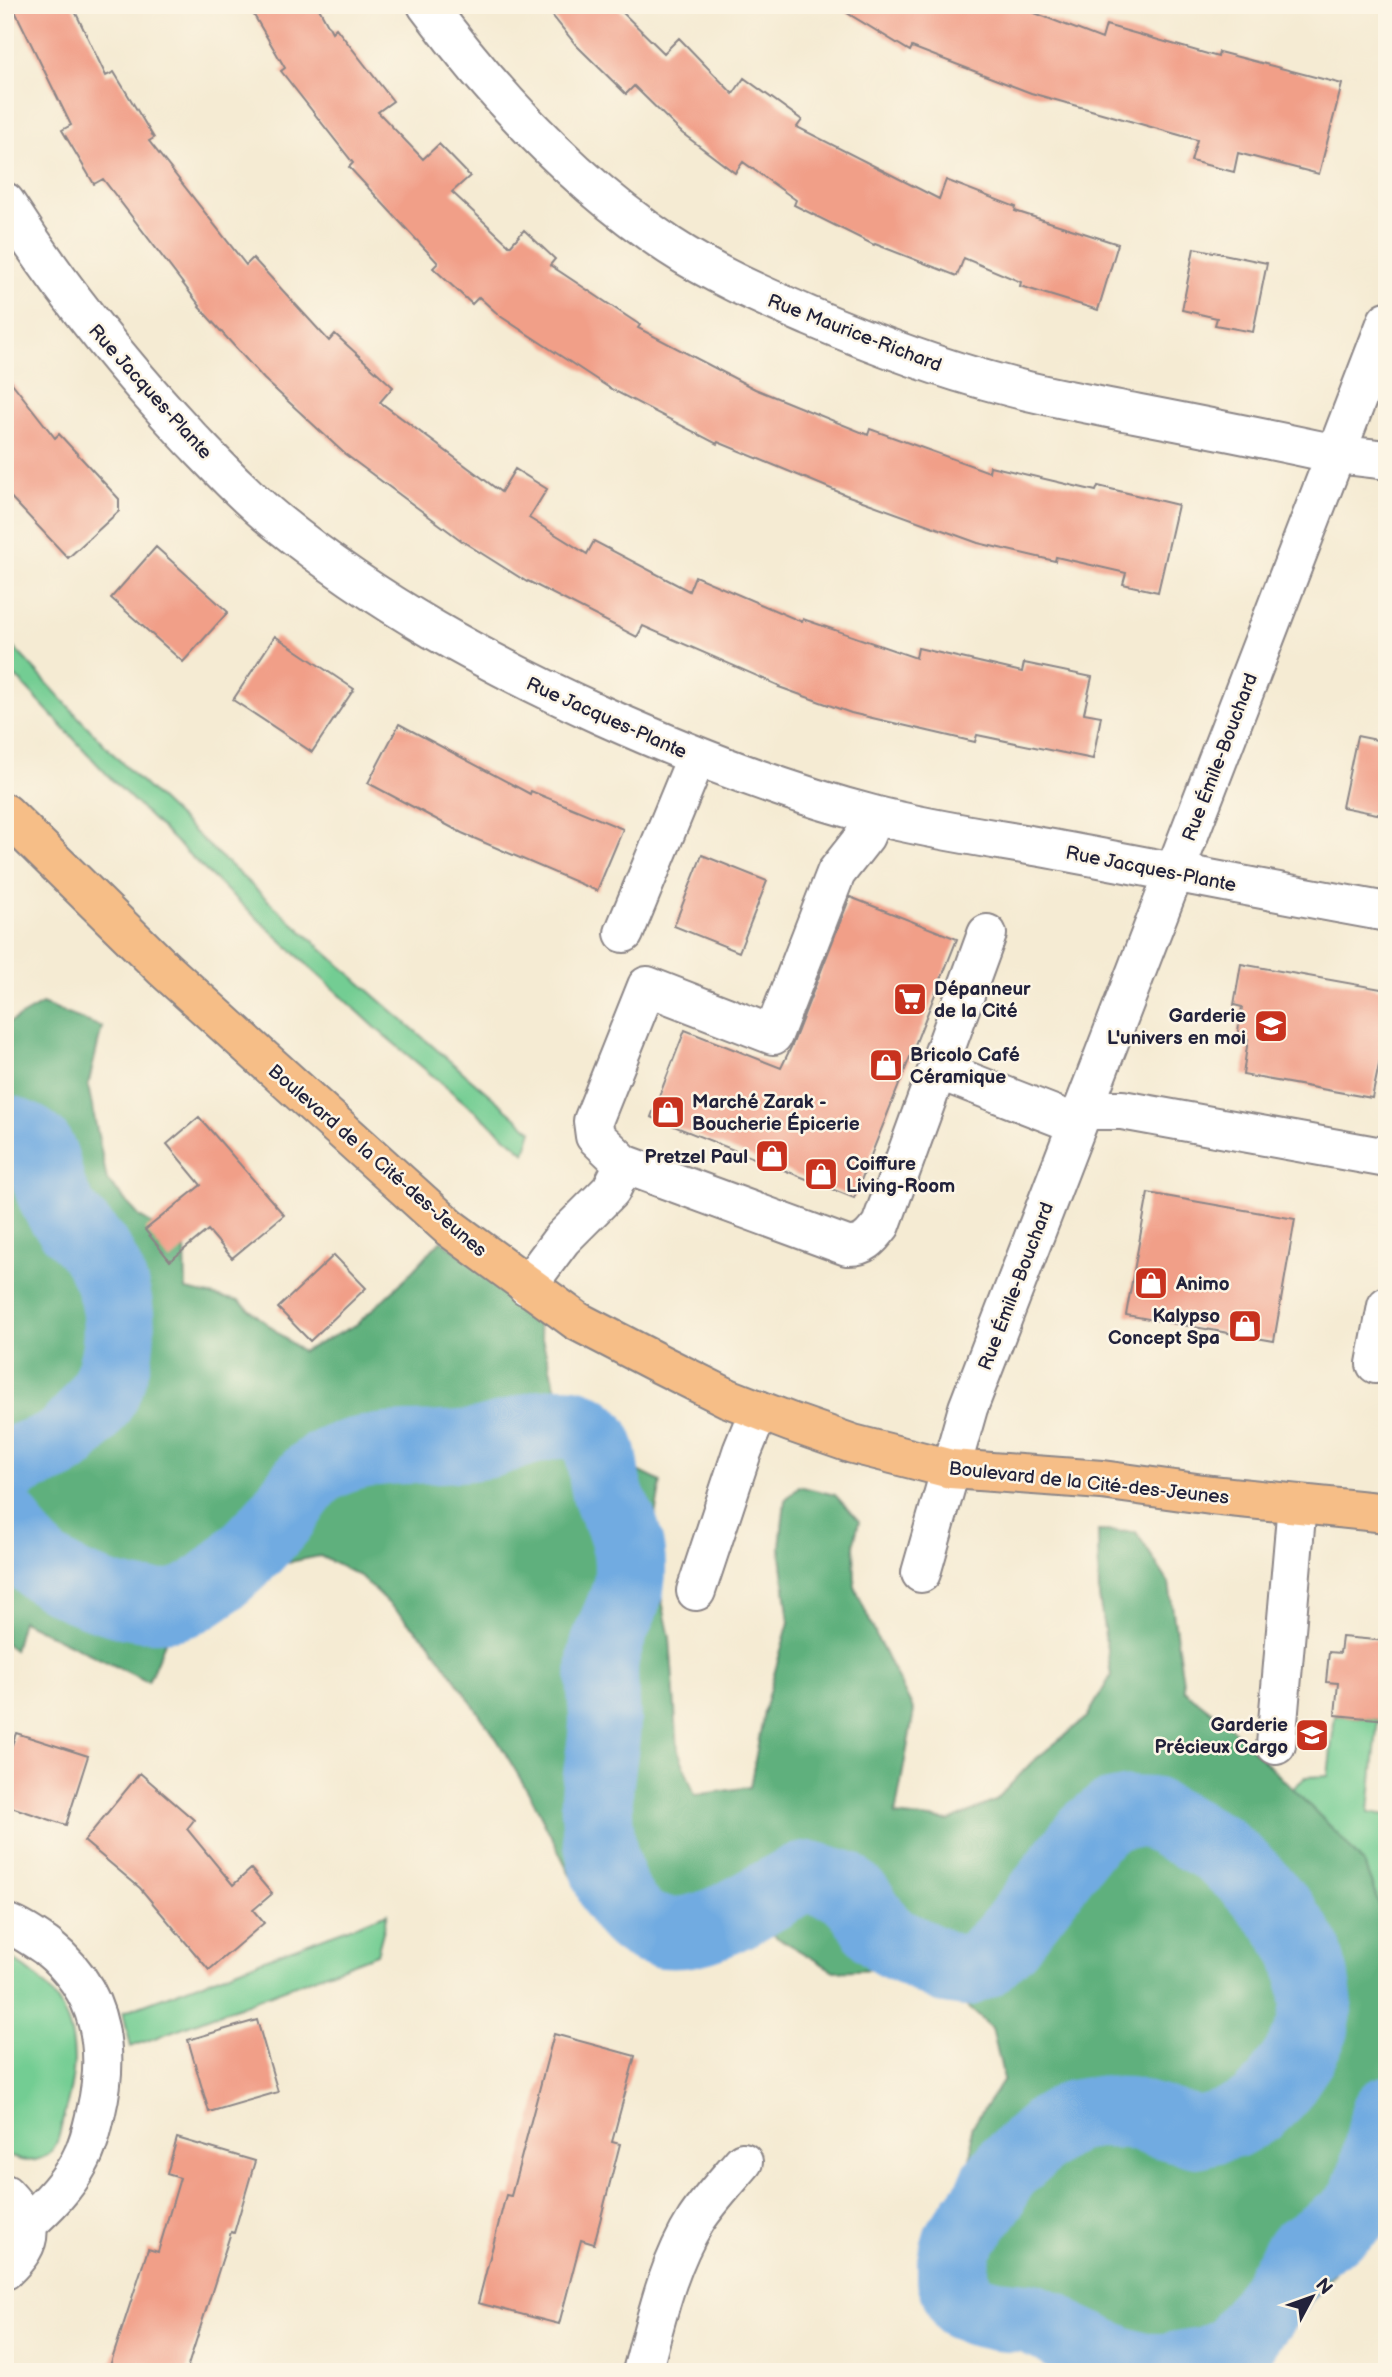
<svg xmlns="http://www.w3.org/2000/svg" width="1392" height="2377" font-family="'Balsamiq Sans',sans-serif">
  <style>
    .green { fill: #73cd93; stroke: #4a7867; stroke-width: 2 }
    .forest { fill: #5eb07d; stroke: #40695c; stroke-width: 2 }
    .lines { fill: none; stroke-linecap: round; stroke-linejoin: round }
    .river { stroke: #71abe1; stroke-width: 72 }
    .building { fill: #f19f88 }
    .minor-casing { stroke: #8c8687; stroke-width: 42 }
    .major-casing { stroke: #8c8687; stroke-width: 42 }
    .minor { stroke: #fff; stroke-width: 38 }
    .major { stroke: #f6be87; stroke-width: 38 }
    .labels { text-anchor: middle; stroke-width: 5; stroke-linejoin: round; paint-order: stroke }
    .street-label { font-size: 19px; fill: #22223b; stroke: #fcf5e5 }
    .poi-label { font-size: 19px; font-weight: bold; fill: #22223b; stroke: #fcf5e5; text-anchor: start }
  </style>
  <rect width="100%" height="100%" fill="#fcf5e5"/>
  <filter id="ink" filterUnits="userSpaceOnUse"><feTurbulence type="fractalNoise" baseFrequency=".0143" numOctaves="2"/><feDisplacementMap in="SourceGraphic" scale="14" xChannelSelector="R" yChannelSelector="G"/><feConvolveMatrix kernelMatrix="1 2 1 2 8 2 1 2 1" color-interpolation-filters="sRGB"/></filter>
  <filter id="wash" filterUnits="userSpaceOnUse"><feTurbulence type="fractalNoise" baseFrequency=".00686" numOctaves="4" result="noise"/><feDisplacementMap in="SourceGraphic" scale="28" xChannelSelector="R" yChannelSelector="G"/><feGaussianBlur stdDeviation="1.57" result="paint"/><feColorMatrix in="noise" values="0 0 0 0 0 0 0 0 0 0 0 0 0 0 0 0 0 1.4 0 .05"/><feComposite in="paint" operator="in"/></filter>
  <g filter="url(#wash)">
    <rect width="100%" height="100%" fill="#f5ebd3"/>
    <!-- green -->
    <path class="green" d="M5 638C49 684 91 733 136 777 264 900 397 1017 532 1131L525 1153 378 1030 208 873 114 782 5 665Z
      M1335 1715 1378 1719 1369 1812 1387 1815 1386 1926 1364 1864 1291 1790 1306 1777 1328 1776Z
      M388 1913 377 1954 131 2047 123 2012Z
      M5 1954C28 1969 50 1985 62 2009 81 2045 74 2082 63 2118 61 2125 60 2133 58 2139 49 2164 25 2165 5 2154Z"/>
    <!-- forest -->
    <path class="forest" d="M42 1004 102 1027 88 1086 107 1180 140 1217 185 1244 186 1290 239 1301 302 1352 356 1325 403 1281 441 1240 534 1310 560 1404 608 1456 661 1482 650 1545 670 1638 678 1750 695 1795 750 1787 765 1706 789 1622 780 1547 785 1500 799 1486 835 1495 859 1521 854 1543 855 1587 878 1640 914 1711 895 1815 949 1821 995 1801 1031 1763 1087 1717 1111 1676 1099 1597 1098 1531 1136 1532 1169 1583 1184 1690 1225 1722 1336 1832 1364 1864 1387 1925V2215L1361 2238 1283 2337 1235 2372H1086L1062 2356 999 2336 964 2321 950 2305 937 2281 934 2261 945 2233 957 2212 972 2151 971 2128 1004 2079 992 2028 923 1967 834 1971 764 1930 742 1923 707 1928 668 1952 600 1934 533 1800 498 1741 430 1643 360 1576 320 1556 250 1570 182 1602 148 1682 22 1621 14 1650 5 1643V1025Z"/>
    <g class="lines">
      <!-- river -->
      <path class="river" d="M5 1130C14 1134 28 1138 34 1144 45 1154 45 1170 49 1183 51 1192 57 1205 62 1212 74 1230 92 1242 102 1262 130 1316 123 1381 80 1424 74 1430 68 1439 61 1443 42 1454 20 1454 5 1472
        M5 1521C27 1562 56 1581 99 1595 124 1604 154 1610 180 1603 211 1594 258 1543 279 1519 293 1501 303 1479 323 1467 369 1439 432 1453 484 1443 507 1438 542 1422 564 1423 575 1423 586 1428 593 1437 606 1455 602 1477 609 1497 611 1505 617 1513 620 1521 628 1539 632 1563 629 1582 625 1609 607 1633 603 1660 600 1680 605 1701 605 1722 604 1747 598 1772 597 1797 596 1840 607 1920 658 1931 704 1941 757 1901 797 1880L811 1877 843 1886 860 1902 880 1932 892 1942 946 1968 965 1971 983 1963 1007 1940 1089 1833 1110 1816 1130 1812 1151 1813 1218 1849 1250 1878 1285 1918 1305 1949 1313 1977 1317 2006 1313 2029 1300 2055 1276 2091 1257 2109 1232 2123 1197 2132 1128 2113 1096 2112 1073 2116 1051 2129 1009 2166 996 2183 990 2198 959 2240 953 2261V2281L963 2304 975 2310 997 2315 1028 2318 1049 2326 1067 2338 1120 2362 1143 2369H1167L1207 2362 1234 2349 1271 2300 1300 2252 1345 2222 1358 2210 1367 2195 1374 2174 1387 2112"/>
    </g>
    <g id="blocks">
      <!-- building -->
      <path class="building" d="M12 5H72L106 76 114 72 154 138 149 141 246 265 253 258 329 341 335 334 393 387 380 402 501 492 515 469 547 489 529 518 587 554 594 541 689 591 695 576 802 622 803 619 916 658 918 648 1022 672 1024 663 1092 677 1084 713 1101 716 1093 759 977 735 975 742 851 713 779 687 780 686 643 626 637 637 528 581 527 582 462 541 345 454 264 379 199 307 200 306 103 179 94 184 62 130 71 125Z
        M248 5H317L332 32 336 28 393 101 378 112 423 159 439 144 470 176 452 192 510 246 524 230 555 259 550 265 640 325 638 328 755 389 868 435 870 429 989 472 990 466 1096 491 1098 486 1178 505 1158 592 1123 584 1126 573 1056 557 1055 561 978 543 846 495 718 442 717 444 611 389 500 316 479 297 472 304 433 268 438 263 349 167 353 163 281 71 285 68Z
        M544 5H615L664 53 679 38 733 94 744 78 802 120 797 127 939 199 946 180 1016 207 1015 211 1118 244 1098 310 1020 286 1021 282 964 258 957 276 875 244 874 245 794 205 796 200 743 162 735 173 682 133 634 86 626 94 576 45Z
        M834 5H1014L1102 39 1106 25 1218 57 1219 52 1342 84 1319 174 1238 153 1234 172 1191 161 1197 140 1031 93 912 47 910 51Z
        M1194 248 1267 263 1253 332 1215 325 1217 318 1182 310Z
        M5 374 55 438 59 434 119 499V511L68 558 5 491Z
        M156 547 228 612 183 662 111 598Z
        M275 636 354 689 312 752 233 700Z
        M399 724 530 794 531 791 623 829 597 891 462 833 368 783Z
        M1357 736 1387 742V816L1342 807Z
        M702 855 767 881 739 952 674 926Z
        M850 897 957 939 854 1198 651 1117 685 1030 781 1068 793 1043Z
        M1241 964 1387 990V1061L1380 1060 1372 1098 1243 1075 1248 1039 1237 1037 1242 1007 1234 1005Z
        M199 1117 284 1215 232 1258 208 1230 170 1261 145 1230 201 1185 167 1144Z
        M1148 1193 1295 1219 1274 1341 1126 1315Z
        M334 1255 366 1288 310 1341 278 1308Z
        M1342 1637 1387 1641V1720L1335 1715 1338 1683 1326 1682 1329 1652 1340 1653Z
        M16 1733 88 1756 66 1825 5 1805V1766Z
        M140 1773 194 1820 187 1829 233 1885 251 1869 272 1894 253 1910 264 1923 209 1970 140 1888 84 1841Z
        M257 2020 278 2092 209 2112 188 2040Z
        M554 2034 635 2056 612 2142 620 2144 594 2244 581 2240 559 2324 478 2303 506 2195 511 2196Z
        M177 2138 255 2161 234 2233 231 2232 186 2372H108L148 2249 158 2252 180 2178 167 2174Z"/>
    </g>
  </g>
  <g filter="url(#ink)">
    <use href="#blocks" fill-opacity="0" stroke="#8c8687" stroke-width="2"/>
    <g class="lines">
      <!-- minor casing -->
      <g class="minor-casing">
        <path id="minor" d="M427 5C495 97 574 182 670 246 714 275 763 296 811 317 872 343 935 367 1000 384 1039 395 1079 402 1119 410 1191 424 1264 438 1336 454L1387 460
          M5 202C59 287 121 364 190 438 218 467 246 497 277 522 378 604 486 663 603 716 692 756 783 792 877 816 940 832 1004 840 1068 852 1175 872 1280 893 1387 912
          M624 933 697 756
          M938 1070 1077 1124
          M1082 1110H1122L1387 1158
          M624 1164 595 1136 593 1121 647 986 773 1035 836 873 865 836 874 815
          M527 1286 562 1239 611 1190 624 1164 847 1246C864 1247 871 1238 881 1225L987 934
          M1376 1364 1387 1306
          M921 1573 968 1408 1387 321
          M696 1591 742 1452 759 1410
          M1276 1745 1297 1504
          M5 1923C20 1928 34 1938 47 1947 101 1990 111 2048 96 2112 92 2130 88 2147 79 2163 66 2187 47 2206 27 2224
          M5 2194C34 2225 36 2240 5 2270
          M642 2372C656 2320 667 2266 696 2220 710 2199 727 2181 743 2162"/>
      </g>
      <!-- major casing -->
      <g class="major-casing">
        <path id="major" d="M5 813 164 969 450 1228 577 1321 660 1364 728 1398 790 1422 853 1444 951 1469 1102 1480 1211 1495 1387 1513"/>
      </g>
      <!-- minor -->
      <use href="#minor" class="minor"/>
      <!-- major -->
      <use href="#major" class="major"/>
    </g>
  </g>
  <!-- icons -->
  <defs>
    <g id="supermarket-square" transform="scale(1.75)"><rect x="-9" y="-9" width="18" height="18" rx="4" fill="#c8321e" stroke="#fcf5e5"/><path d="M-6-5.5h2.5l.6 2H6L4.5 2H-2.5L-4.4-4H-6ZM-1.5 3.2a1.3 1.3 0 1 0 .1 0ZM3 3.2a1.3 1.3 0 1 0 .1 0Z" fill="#fff"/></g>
    <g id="school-square" transform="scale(1.75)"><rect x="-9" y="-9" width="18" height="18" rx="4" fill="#c8321e" stroke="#fcf5e5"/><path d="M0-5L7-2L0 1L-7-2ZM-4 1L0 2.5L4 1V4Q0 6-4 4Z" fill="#fff"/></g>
    <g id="shop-square" transform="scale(1.75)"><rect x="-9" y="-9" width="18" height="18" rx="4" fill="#c8321e" stroke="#fcf5e5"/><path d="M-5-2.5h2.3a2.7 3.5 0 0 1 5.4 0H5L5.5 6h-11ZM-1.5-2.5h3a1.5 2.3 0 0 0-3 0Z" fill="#fff"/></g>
  </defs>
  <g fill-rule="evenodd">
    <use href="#supermarket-square" x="910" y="999"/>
    <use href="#school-square" x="1271" y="1026"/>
    <use href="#shop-square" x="886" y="1065"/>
    <use href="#shop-square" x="668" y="1112"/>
    <use href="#shop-square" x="772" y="1156"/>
    <use href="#shop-square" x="821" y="1174"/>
    <use href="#shop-square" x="1151" y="1283"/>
    <use href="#shop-square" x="1245" y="1326"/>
    <use href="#school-square" x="1312" y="1735"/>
  </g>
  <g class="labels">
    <!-- street labels -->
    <g class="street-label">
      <text transform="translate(855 332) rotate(21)" y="7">Rue Maurice-Richard</text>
      <text transform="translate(151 391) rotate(48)" y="7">Rue Jacques-Plante</text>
      <text transform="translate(607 717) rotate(24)" y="7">Rue Jacques-Plante</text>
      <text transform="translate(1219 757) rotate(-69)" y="7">Rue Émile-Bouchard</text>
      <text transform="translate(1151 868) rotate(11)" y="7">Rue Jacques-Plante</text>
      <text transform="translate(378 1160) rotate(41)" y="7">Boulevard de la Cité-des-Jeunes</text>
      <text transform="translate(1015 1286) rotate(-69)" y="7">Rue Émile-Bouchard</text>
      <text transform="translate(1089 1482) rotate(6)" y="7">Boulevard de la Cité-des-Jeunes</text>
    </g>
    <!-- poi labels -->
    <g class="poi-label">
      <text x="934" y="995">Dépanneur<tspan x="934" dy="22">de la Cité</tspan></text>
      <text x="1246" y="1022" text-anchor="end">Garderie<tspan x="1246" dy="22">L'univers en moi</tspan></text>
      <text x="910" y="1061">Bricolo Café<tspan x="910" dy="22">Céramique</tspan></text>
      <text x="692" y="1108">Marché Zarak -<tspan x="692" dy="22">Boucherie Épicerie</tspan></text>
      <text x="748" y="1163" text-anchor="end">Pretzel Paul</text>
      <text x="846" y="1170">Coiffure<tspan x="846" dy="22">Living-Room</tspan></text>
      <text x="1176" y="1290">Animo</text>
      <text x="1220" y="1322" text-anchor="end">Kalypso<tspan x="1220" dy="22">Concept Spa</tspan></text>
      <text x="1288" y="1731" text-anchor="end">Garderie<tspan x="1288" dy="22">Précieux Cargo</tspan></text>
    </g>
  </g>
  <!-- margin -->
  <rect width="1392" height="2377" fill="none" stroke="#fcf5e5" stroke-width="28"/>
  <!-- north arrow -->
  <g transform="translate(1312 2297) rotate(49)" stroke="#fcf5e5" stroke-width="5" paint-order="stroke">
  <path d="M0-5L12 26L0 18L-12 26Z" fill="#22223b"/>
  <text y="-10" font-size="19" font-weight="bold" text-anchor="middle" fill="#22223b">N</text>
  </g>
</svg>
